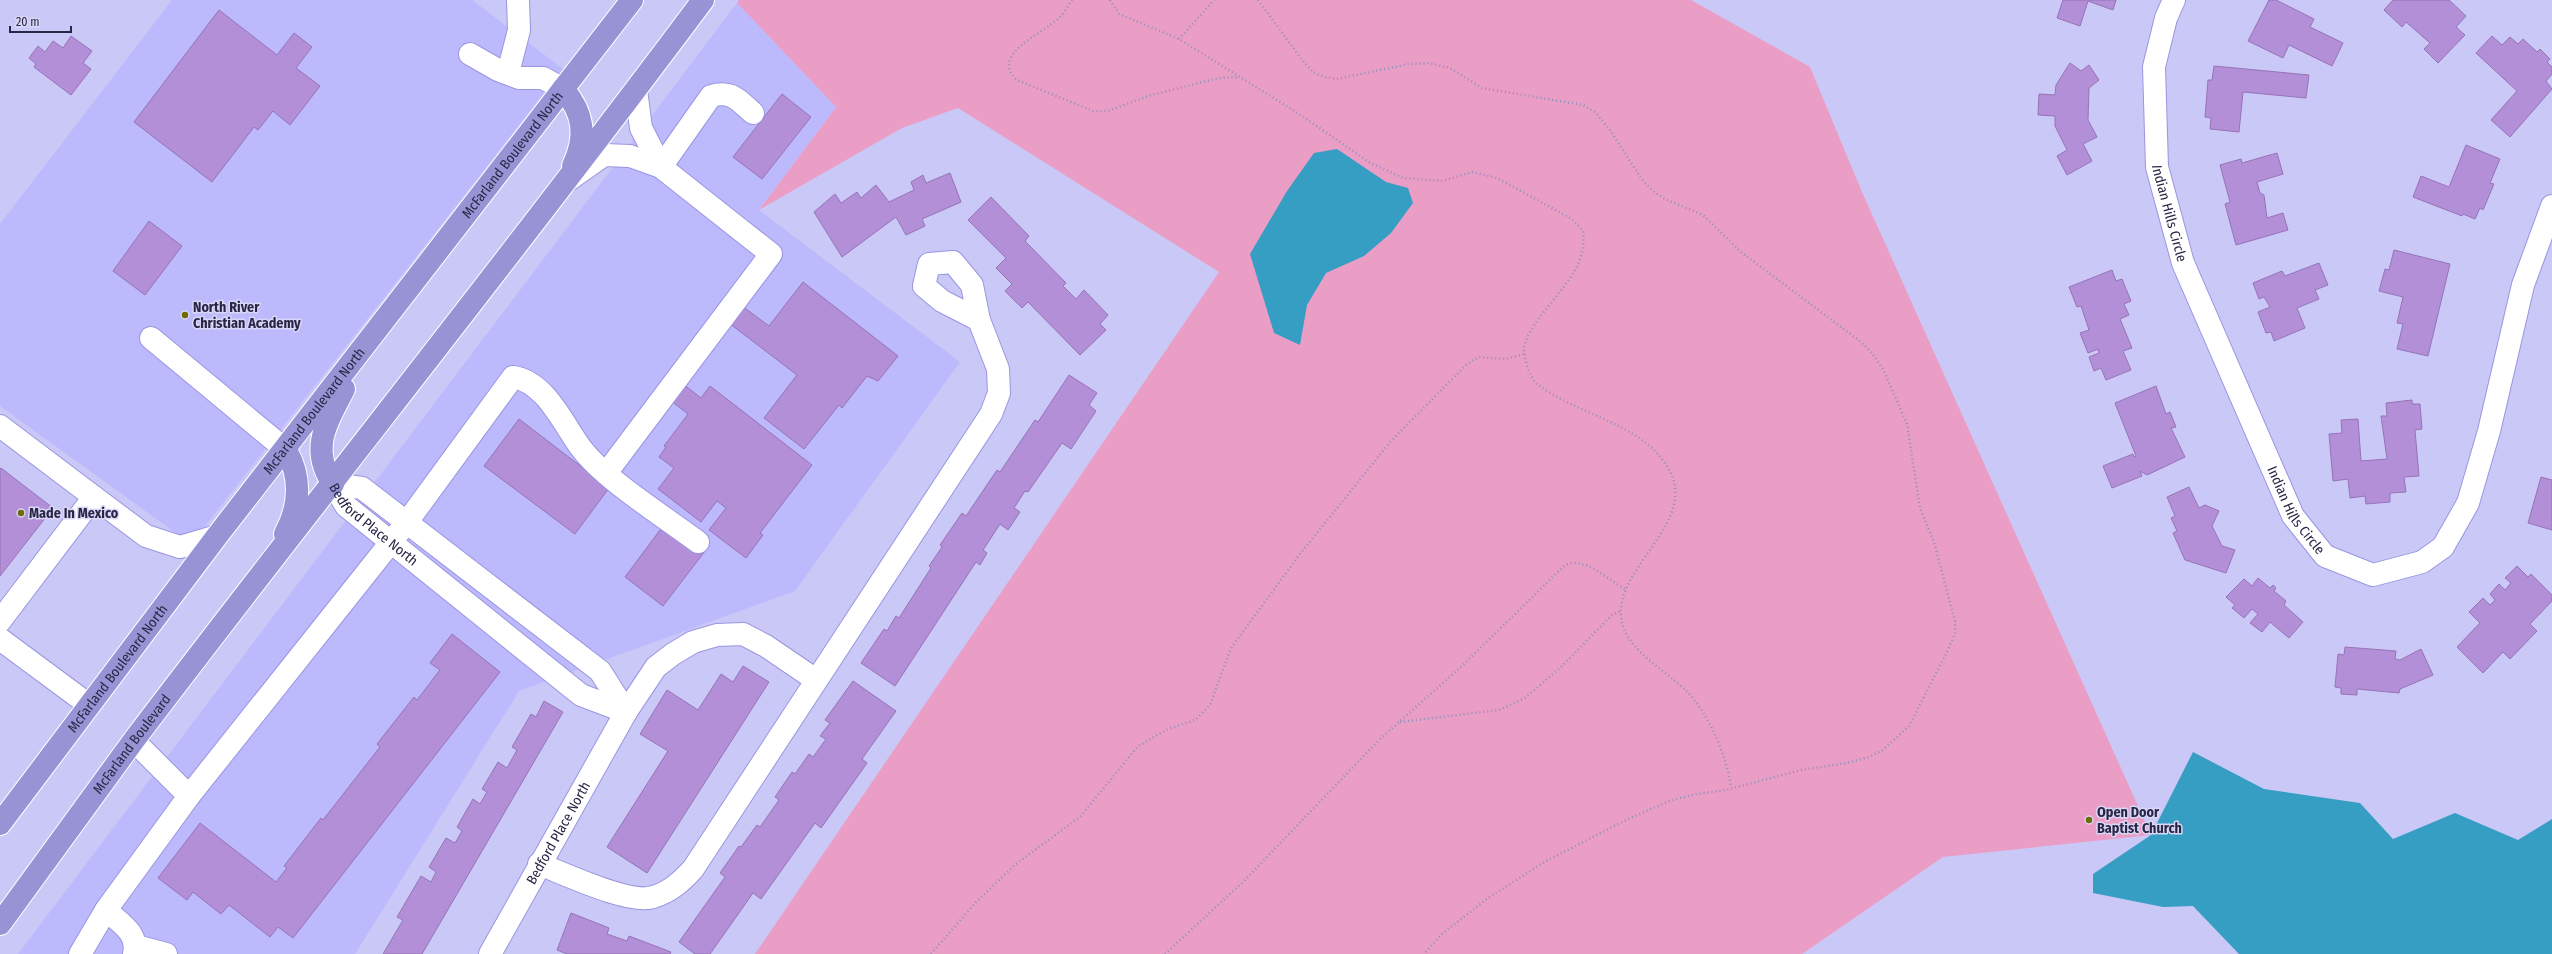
<svg xmlns="http://www.w3.org/2000/svg" width="2552" height="954" font-family="'Fira Sans Condensed',sans-serif">
  <style>
    .built { fill: #bdb9fd }
    .green { fill: #ea9ec6 }
    .water { fill: #369dc3 }
    .building { fill: #b38fd7; stroke: #9673b8 }
    .lines { fill: none; stroke-linecap: round; stroke-linejoin: round }
    .minor-casing { stroke: #9a95e0; stroke-width: 24 }
    .highway-casing { stroke: #fff; stroke-width: 24 }
    .path { stroke: #928fb9; stroke-width: 2.5; stroke-dasharray: 1 3; stroke-linecap: butt }
    .minor { stroke: #fff; stroke-width: 22 }
    .highway { stroke: #9793d4; stroke-width: 22 }
    .poi-dot { fill: #6f6b07; stroke: #d8d7f7; stroke-width: 1.5 }
    .labels { text-anchor: middle; stroke-width: 3; stroke-linejoin: round; paint-order: stroke }
    .street-label { font-size: 14px; fill: #292645; stroke: #d8d7f7 }
    .poi-label { font-size: 14px; font-weight: bold; fill: #292645; stroke: #d8d7f7; text-anchor: start }
  </style>
  <rect width="100%" height="100%" fill="#cac8f7"/>
  <!-- built -->
  <path class="built" d="M172 0H472L563 69 191 544 0 406V224Z
    M737 3 836 107 759 210 960 362 795 591 519 691 355 954H18Z"/>
  <!-- green -->
  <path class="green" d="M739 0H1691L1810 67 1862 192 2151 835 1943 857 1802 954H755L1219 272 958 108 902 128 759 210 836 107 737 3Z"/>
  <!-- water -->
  <path class="water" d="M1337 149 1386 182 1408 188 1413 203 1391 233 1364 256 1326 273 1307 305 1300 345 1274 333 1250 254 1287 191 1314 153Z
    M2193 752 2264 789 2360 803 2393 839 2455 813 2518 840 2552 819V954H2239L2193 906 2163 907 2093 893V874L2151 835Z"/>
  <!-- building -->
  <path class="building" d="M2063 0H2116L2113 10 2088 1 2080 26 2057 18Z
    M2269 0H2276L2314 19 2310 27 2343 43 2332 66 2289 45 2283 58 2248 41Z
    M2393 0H2449L2466 16 2456 27 2465 35 2438 63 2424 49 2430 43 2406 22 2402 27 2384 10Z
    M219 10 277 55 294 33 312 47 296 68 320 86 290 125 273 111 258 130 254 127 212 182 134 122Z
    M71 36 92 51 83 63 91 69 71 95 34 67 36 64 29 58 38 46 45 52 53 41 63 48Z
    M2492 36 2502 45 2510 37 2518 44 2523 39 2537 52 2540 49 2550 59 2547 62 2552 67V74L2546 81 2552 89 2510 137 2491 120 2517 91 2476 53Z
    M2070 63 2081 71 2089 65 2099 80 2089 88 2088 120 2097 137 2083 144 2092 161 2067 175 2057 156 2067 150 2055 126V116L2038 115 2039 94 2055 95 2056 85Z
    M2214 66 2309 75 2306 98 2243 92 2239 132 2210 129 2211 118 2205 117 2208 80H2212Z
    M782 94 811 117 762 179 733 157Z
    M2466 145 2500 159 2490 183 2494 184 2483 210 2480 208 2475 219 2463 214 2462 216 2413 197 2421 176 2449 187Z
    M2277 153 2283 174 2257 182 2260 193 2264 195 2267 218 2283 213 2288 230 2236 245 2225 204 2230 202 2220 165 2241 159 2242 163Z
    M950 173 961 202 922 219 925 226 906 235 896 217 842 257 814 212 835 194 841 203 857 192 861 198 876 185 889 202 914 190 911 182 923 175 926 183Z
    M991 197 1029 236 1025 241 1066 283 1063 286 1076 299 1084 290 1108 315 1100 324 1106 330 1080 355 1028 302 1022 308 1005 291 1012 284 996 268 1006 258 968 220Z
    M149 221 182 246 145 295 113 271Z
    M2394 250 2450 264 2428 356 2397 349 2403 324 2397 323 2403 297 2379 291 2385 269 2389 270Z
    M2319 263 2328 285 2315 290 2319 299 2297 308 2305 328 2274 341 2271 332 2266 333 2258 312 2270 307 2264 297 2259 299 2253 283 2282 271 2285 276Z
    M2112 270 2116 281 2122 279 2131 301 2124 304 2129 315 2120 319 2132 348 2123 351 2131 370 2106 380 2101 368 2094 371 2089 357 2099 353 2098 349 2088 353 2080 333 2089 330 2081 306 2077 307 2069 287Z
    M803 282 898 356 878 381 867 376 842 408 839 405 804 449 764 418 797 375 729 323 742 306 769 326Z
    M1069 375 1097 393 1089 405 1096 411 1071 449 1062 443 1028 492 1025 491 1014 508 1020 512 1008 530 1000 524 983 550 987 553 980 565 976 562 895 686 861 663 884 629 887 631 896 616 899 618 931 568 929 566 942 547 940 545 962 513 966 516 997 470 1000 472 1035 420 1038 422Z
    M683 384 701 398 710 386 812 465 760 533 763 535 746 558 709 530 726 508 717 501 701 522 658 489 674 468 659 457 666 447 664 446 688 414 670 400Z
    M2156 386 2166 414 2170 412 2176 427 2171 428 2185 457 2147 475 2140 471 2142 476 2112 488 2103 466 2133 454 2134 457 2136 456 2115 403Z
    M2412 400V404H2420L2422 429 2415 430 2419 476 2404 477 2406 492 2390 493V502L2366 504 2365 496 2350 498 2348 479 2333 481 2329 434 2342 433 2341 420 2358 419 2361 461 2387 459 2381 416H2387L2386 403Z
    M519 419 609 488 575 534 484 466Z
    M1 468 53 508 0 576V469Z
    M2541 477 2552 480V530L2528 523Z
    M2189 487 2199 508 2205 505 2219 511 2212 526 2222 546 2235 550 2226 573 2185 560 2173 533 2177 531 2171 518 2175 516 2167 497Z
    M666 522 705 551 663 606 625 577Z
    M2517 566 2528 577 2531 574 2552 595V601L2530 624 2537 631 2510 659 2503 652 2483 673 2457 647 2480 623 2469 612 2483 598 2490 605 2495 600 2490 594 2499 584 2505 590 2511 583 2505 578Z
    M2258 578 2270 588 2273 585 2276 588 2274 591 2286 601 2284 605 2303 622 2289 638 2270 622 2262 632 2250 623 2258 614 2252 609 2244 618 2232 608 2235 605 2226 597 2244 579 2252 586Z
    M452 634 500 672 293 938 278 927 270 937 229 905 221 914 193 892 187 900 158 878 200 823 276 882 287 868 284 866 321 818 323 820 380 747 377 744 414 697 417 700 440 670 430 663Z
    M2345 647 2396 651 2395 659 2400 660 2421 649 2433 675 2400 689 2399 693 2357 689V695L2341 694V688L2335 687 2338 654 2344 655Z
    M743 666 769 682 647 873 607 847 668 751 640 734 667 690 698 710 721 674 733 682Z
    M853 681 896 711 862 759 867 763 821 828 815 823 761 899 753 893 710 954H695L679 942 725 877 720 873 739 846 741 847 757 825 760 827 779 800 775 797 792 772 795 774 809 754 813 757 826 739 820 736 830 723 825 720Z
    M544 701 563 712 422 954H383L403 920 397 917 421 876 431 882 436 872 429 867 446 838 455 843 462 831 457 827 473 799 480 804 487 792 482 789 498 762 507 768 517 750 512 747 531 714 536 717Z
    M571 913 609 928 607 934 627 941 629 936 671 952 670 954H567L557 950Z"/>
  <g class="lines">
    <!-- minor casing -->
    <g class="minor-casing">
      <g id="minor">
        <path id="s1" d="M2174 0 2166 18 2154 67 2157 167 2183 263 2293 516 2325 556 2373 575 2422 562 2443 547 2468 503 2489 431 2523 285 2552 206"/>
        <path d="M470 54 498 70 519 78H543L563 89"/>
        <path d="M508 73 519 30 518 0"/>
        <path d="M636 90 641 128 661 167"/>
        <path d="M661 167 711 96C732 90 738 100 753 113"/>
        <path d="M570 179 604 155 630 156 661 167 771 254 607 472"/>
        <path d="M953 262 972 285 979 320 942 301 924 286 929 264Z"/>
        <path d="M151 338 286 450"/>
        <path d="M0 426 94 497 0 621"/>
        <path d="M333 484 362 488 600 671 626 712"/>
        <path id="s2" d="M333 484 346 506 581 695 626 712"/>
        <path d="M94 497 146 536 180 547 217 536"/>
        <path d="M0 639 89 705"/>
        <path d="M134 741 189 796"/>
        <path d="M539 864C563 873 630 905 653 897 670 892 681 882 693 869L991 414 999 393 998 369 979 320"/>
        <path d="M106 910C120 923 139 933 134 954"/>
        <path d="M136 946 166 954"/>
        <path d="M80 954 106 910 189 796 407 522 513 377C546 382 563 424 581 448 605 480 665 517 698 542"/>
        <path id="s3" d="M490 954 626 712 656 667 673 654 693 642 717 635 743 634 766 646 816 680"/>
      </g>
    </g>
    <!-- highway casing -->
    <g class="highway-casing">
      <g id="highway">
        <path d="M563 89C584 113 587 136 573 166"/>
        <path d="M333 484C309 448 327 423 344 389"/>
        <path d="M285 534C300 506 302 478 286 450"/>
        <path id="s4" d="M0 824 217 536 632 0"/>
        <path id="s5" d="M0 924C45 863 89 801 134 740 322 492 517 250 703 0"/>
      </g>
    </g>
    <!-- path -->
    <path class="path" d="M1072 0C1068 6 1064 13 1059 18 1044 33 988 55 1017 80L1093 111H1108L1151 95 1219 78 1239 77
      M1110 0 1119 14 1179 39 1296 112 1369 162 1403 178 1443 181 1472 172 1497 178 1572 219 1583 231C1584 242 1583 252 1579 262 1570 287 1523 327 1524 351 1525 361 1530 378 1537 384 1577 415 1639 422 1667 466 1702 520 1616 565 1621 617 1624 653 1676 674 1696 702 1714 727 1726 757 1731 786
      M1258 0 1303 61 1313 72 1324 77 1337 79 1409 64 1428 63 1450 68 1482 88 1583 105 1595 112 1610 130 1643 181 1653 191 1665 199 1703 215 1741 252 1861 342 1872 353 1884 371 1907 424 1920 508 1934 542 1955 621V633L1948 650 1909 726 1883 750 1869 757 1847 763 1801 770 1726 790 1696 794 1669 801 1626 820 1546 861 1488 898 1442 934 1424 954
      M1179 39 1214 0
      M1400 722 1499 710 1525 698 1561 667 1612 615 1621 611
      M931 954 977 901 1016 864 1081 816 1138 746 1168 729 1195 720 1210 705 1231 648 1300 554 1391 441 1467 364 1479 357 1505 359 1525 354
      M1165 954 1243 882 1379 740 1464 664 1565 565C1585 556 1608 580 1625 589"/>
    <!-- minor -->
    <use href="#minor" class="minor"/>
    <!-- highway -->
    <use href="#highway" class="highway"/>
  </g>
  <!-- markers -->
  <g class="poi-dot">
    <circle cx="185" cy="315" r="4"/>
    <circle cx="21" cy="513" r="4"/>
    <circle cx="2089" cy="820" r="4"/>
  </g>
  <g class="labels">
    <!-- street labels -->
    <g class="street-label">
      <text dy="5" stroke="none"><textPath href="#s4" startOffset="843">McFarland Boulevard North</textPath></text>
      <text dy="5" stroke="none"><textPath href="#s1" startOffset="218">Indian Hills Circle</textPath></text>
      <text dy="5" stroke="none"><textPath href="#s4" startOffset="519">McFarland Boulevard North</textPath></text>
      <text dy="5" stroke="none"><textPath href="#s1" startOffset="542">Indian Hills Circle</textPath></text>
      <text dy="5" stroke="none"><textPath href="#s2" startOffset="58">Bedford Place North</textPath></text>
      <text dy="5" stroke="none"><textPath href="#s4" startOffset="195">McFarland Boulevard North</textPath></text>
      <text dy="5" stroke="none"><textPath href="#s5" startOffset="223">McFarland Boulevard</textPath></text>
      <text dy="5" stroke="none"><textPath href="#s3" startOffset="139">Bedford Place North</textPath></text>
    </g>
    <!-- poi labels -->
    <g class="poi-label">
      <text x="193" y="312">North River<tspan x="193" dy="16">Christian Academy</tspan></text>
      <text x="29" y="518">Made In Mexico</text>
      <text x="2097" y="817">Open Door<tspan x="2097" dy="16">Baptist Church</tspan></text>
    </g>
  </g>
  <!-- scale -->
  <path d="M10 26v6h61v-6" fill="none" stroke="#292645" stroke-width="2"/>
  <text x="16" y="26" font-size="12" fill="#292645" stroke="#d8d7f7" stroke-width="3" paint-order="stroke">20 m</text>
</svg>
